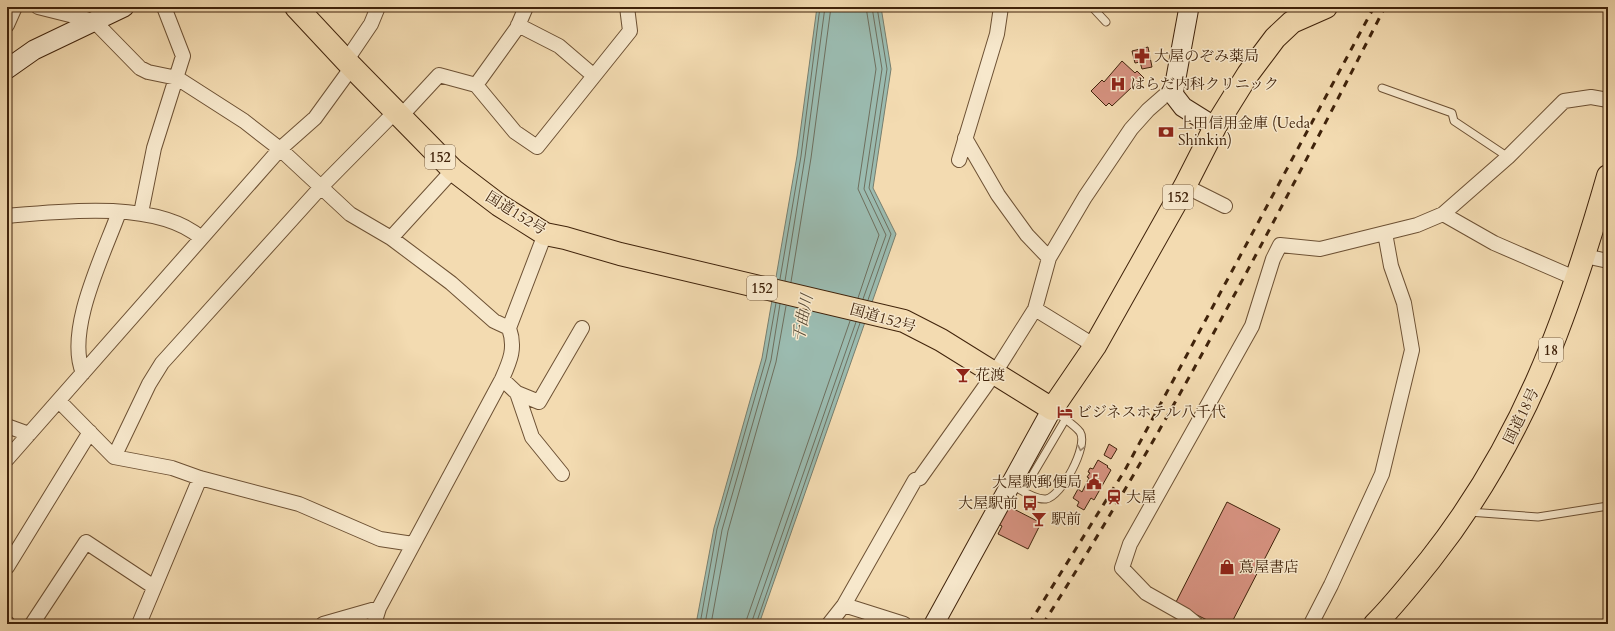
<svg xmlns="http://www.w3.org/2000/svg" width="1615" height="631" font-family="Cardo,'Noto Serif JP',serif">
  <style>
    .water { fill: #9bbbb0; stroke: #777e6e }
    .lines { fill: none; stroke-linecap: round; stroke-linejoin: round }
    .shore { stroke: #6e6f5e; stroke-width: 1 }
    .building { fill: #d69280; stroke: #40230b }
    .lane-casing { stroke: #6d5134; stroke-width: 9 }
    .street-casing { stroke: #6d5134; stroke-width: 16 }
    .secondary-casing { stroke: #40230b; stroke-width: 21 }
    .highway-casing { stroke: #40230b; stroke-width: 24 }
    .lane { stroke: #f7e8cc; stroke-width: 7 }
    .street { stroke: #f7e8cc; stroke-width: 14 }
    .secondary { stroke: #f7e8cc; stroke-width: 19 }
    .highway { stroke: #f3dbb1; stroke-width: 22 }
    .rail { stroke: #40230b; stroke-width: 3; stroke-dasharray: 7 7; stroke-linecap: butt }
    .oneway { stroke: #9c866c }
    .labels { text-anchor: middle; stroke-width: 3; stroke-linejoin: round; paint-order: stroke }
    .shield { fill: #f7e8cc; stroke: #775e45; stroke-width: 1 }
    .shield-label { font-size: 14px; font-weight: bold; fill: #40230b }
    .poi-label { font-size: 15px; fill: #40230b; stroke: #f7e8cc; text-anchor: start }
    .street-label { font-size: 15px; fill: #40230b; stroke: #f7e8cc }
    .water-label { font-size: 16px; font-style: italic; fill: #574934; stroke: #f7e8cc }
  </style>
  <rect width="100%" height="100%" fill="#f3dbb1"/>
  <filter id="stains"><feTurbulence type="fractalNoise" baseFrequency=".005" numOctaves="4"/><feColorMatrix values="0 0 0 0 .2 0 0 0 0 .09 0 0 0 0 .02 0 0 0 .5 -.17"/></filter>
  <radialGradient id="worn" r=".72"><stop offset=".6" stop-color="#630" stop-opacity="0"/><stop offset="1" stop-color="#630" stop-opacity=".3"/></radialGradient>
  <!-- water -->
  <path class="water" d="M817 7H881L891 69 873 188 896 234 759 624H696L714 528 762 358 797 156Z"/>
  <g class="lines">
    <!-- shore -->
    <path class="shore" d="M780 279 801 156 820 7
      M785 281 805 157 825 7
      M791 282 811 158 831 7
      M858 298 879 235 858 189 876 69 866 7
      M863 299 886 235 864 189 882 69 872 7
      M868 300 891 234 869 188 887 69 877 7
      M700 624 717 529 766 359 776 303
      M705 624 722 530 771 360 780 304
      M711 624 728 531 776 362 786 306
      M745 624 850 321
      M751 624 856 322
      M756 624 860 323"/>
  </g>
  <!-- building -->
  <path class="building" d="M1148 47 1152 67 1142 69 1140 62 1135 63 1132 51Z
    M1122 61 1135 73 1137 71 1144 78 1134 88 1132 87 1112 106 1109 103 1106 106 1091 91 1102 80 1104 82Z
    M1109 444 1117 449 1111 459 1104 455Z
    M1098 460 1108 466 1107 467 1111 470 1094 500 1091 498 1084 510 1077 506 1079 502 1073 498 1078 489 1082 492 1089 478 1087 477 1090 473 1088 472 1090 468 1093 469Z
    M1227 502 1280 529 1231 624H1215L1175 604Z
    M1006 505 1041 523 1028 549 998 534 1002 526 996 523Z"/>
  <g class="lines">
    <!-- lane casing -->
    <g class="lane-casing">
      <path id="lane" d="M1092 7 1106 22
        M1382 88 1452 113 1454 121 1508 157
        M1012 485C1021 490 1035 500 1046 499 1061 497 1089 446 1080 432 1074 424 1061 417 1054 410
        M1023 491 1065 420
        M1469 512 1538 517 1608 506"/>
    </g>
    <!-- street casing -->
    <g class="street-casing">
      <path id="street" d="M38 7 94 21 140 68 148 72 177 78 244 121 280 149 350 214 391 238 451 283 494 321 509 328
        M7 25 15 7
        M518 25 559 46 594 76
        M346 61 371 24 378 7
        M476 85 517 28 526 7
        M401 116 439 75 476 85 515 132 537 147 630 31 627 7
        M965 138 998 195 1027 235 1049 258
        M959 160 997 34 1001 7
        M1185 186 1225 206
        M141 213 154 148 183 56 164 7
        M1443 214 1508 157 1564 101 1591 97 1608 100
        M7 216C61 211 158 200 201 238
        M391 238 453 170
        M1585 256 1608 261
        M1035 309 1095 346
        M83 373C65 330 104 254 119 212
        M502 379 517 393 532 437 562 474
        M517 393 539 402 582 328
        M59 401 114 457 172 468 200 478 299 504 380 539 413 544
        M7 426 29 434
        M114 457 149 384 162 363 321 187 396 111
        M7 459 280 149 315 118 352 67
        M7 567 90 432
        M844 605 904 624
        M7 623 8 624
        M32 624 86 542 154 587
        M139 624 200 478
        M323 624 379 608
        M374 624 379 608 502 379C510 361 516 348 509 328L545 234
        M829 624 844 605 915 480 920 478 994 374 1035 309 1049 258 1085 197 1131 129 1148 110 1164 96 1173 94
        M1196 624 1185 615 1146 593 1122 568 1130 544 1252 326 1273 259 1280 245 1320 249 1417 225 1443 214 1494 243 1577 279
        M1311 624 1331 585 1382 474 1412 350 1404 303 1391 266 1385 233"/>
    </g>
    <!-- secondary casing -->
    <g class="secondary-casing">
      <path id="secondary" d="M1189 7 1173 94 1183 107 1215 127
        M7 69 34 50 124 7
        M934 624 1052 409"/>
    </g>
    <!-- highway casing -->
    <g class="highway-casing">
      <path id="highway" d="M296 7 352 67 453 170 499 205 545 234 565 238 620 254 904 321 941 340 1052 409 1095 346 1185 186 1215 127 1248 74 1275 38 1292 22 1326 7
        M1375 624C1395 604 1412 582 1430 560 1523 442 1567 319 1608 176"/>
    </g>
    <!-- lane -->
    <use href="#lane" class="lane"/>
    <!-- street -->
    <use href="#street" class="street"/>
    <!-- secondary -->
    <use href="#secondary" class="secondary"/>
    <!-- highway -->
    <use href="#highway" class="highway"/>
    <!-- rail -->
    <path class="rail" d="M1029 624 1125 470 1374 7
      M1043 624C1169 425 1278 216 1385 7"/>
  </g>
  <!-- one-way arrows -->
  <defs><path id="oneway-chevron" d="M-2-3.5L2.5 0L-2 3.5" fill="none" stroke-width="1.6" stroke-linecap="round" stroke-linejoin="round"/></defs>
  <use class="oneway" href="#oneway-chevron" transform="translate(1081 448) rotate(102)"/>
  <!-- icons -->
  <defs>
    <g id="pharmacy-bare" transform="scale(1.2)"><path d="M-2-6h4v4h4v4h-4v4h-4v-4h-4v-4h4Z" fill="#8f2418" stroke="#f7e8cc" stroke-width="2.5" paint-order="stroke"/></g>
    <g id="hospital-bare" transform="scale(1.2)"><path d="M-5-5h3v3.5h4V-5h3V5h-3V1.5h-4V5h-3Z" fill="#8f2418" stroke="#f7e8cc" stroke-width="2.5" paint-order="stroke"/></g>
    <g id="bank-bare" transform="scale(1.2)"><path d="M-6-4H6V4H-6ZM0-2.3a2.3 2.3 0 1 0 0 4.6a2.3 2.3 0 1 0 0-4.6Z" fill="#8f2418" stroke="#f7e8cc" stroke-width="2.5" paint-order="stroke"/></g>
    <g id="bar-bare" transform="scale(1.2)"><path d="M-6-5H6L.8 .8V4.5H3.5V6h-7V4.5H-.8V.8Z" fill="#8f2418" stroke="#f7e8cc" stroke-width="2.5" paint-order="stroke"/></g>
    <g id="hotel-bare" transform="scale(1.2)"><path d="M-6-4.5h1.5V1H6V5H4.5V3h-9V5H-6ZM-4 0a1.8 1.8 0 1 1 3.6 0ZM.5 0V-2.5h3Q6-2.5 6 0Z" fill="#8f2418" stroke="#f7e8cc" stroke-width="2.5" paint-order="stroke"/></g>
    <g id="civic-bare" transform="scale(1.2)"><path d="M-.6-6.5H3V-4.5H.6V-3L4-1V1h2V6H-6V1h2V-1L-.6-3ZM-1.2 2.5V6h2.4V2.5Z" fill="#8f2418" stroke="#f7e8cc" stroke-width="2.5" paint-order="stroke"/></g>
    <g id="station-bare" transform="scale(1.2)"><path d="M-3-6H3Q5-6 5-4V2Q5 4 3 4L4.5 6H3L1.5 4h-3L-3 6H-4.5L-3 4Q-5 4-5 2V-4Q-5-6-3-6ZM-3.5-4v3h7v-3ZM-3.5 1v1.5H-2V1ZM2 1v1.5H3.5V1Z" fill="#8f2418" stroke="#f7e8cc" stroke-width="2.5" paint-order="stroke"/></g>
    <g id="bus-bare" transform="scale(1.2)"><path d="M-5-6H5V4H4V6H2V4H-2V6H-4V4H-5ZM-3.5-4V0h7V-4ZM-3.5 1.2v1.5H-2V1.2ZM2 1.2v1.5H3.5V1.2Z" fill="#8f2418" stroke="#f7e8cc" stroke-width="2.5" paint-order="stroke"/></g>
    <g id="shop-bare" transform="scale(1.2)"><path d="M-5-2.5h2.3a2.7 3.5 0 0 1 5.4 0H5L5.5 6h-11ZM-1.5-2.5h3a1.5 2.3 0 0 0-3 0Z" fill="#8f2418" stroke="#f7e8cc" stroke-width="2.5" paint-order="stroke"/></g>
  </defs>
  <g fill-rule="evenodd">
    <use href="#pharmacy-bare" x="1142" y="56"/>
    <use href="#hospital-bare" x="1118" y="84"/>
    <use href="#bank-bare" x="1166" y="132"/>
    <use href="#bar-bare" x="963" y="375"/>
    <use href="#hotel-bare" x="1065" y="412"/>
    <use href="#civic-bare" x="1094" y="482"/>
    <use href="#station-bare" x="1114" y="497"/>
    <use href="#bus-bare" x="1030" y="503"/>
    <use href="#bar-bare" x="1039" y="519"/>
    <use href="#shop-bare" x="1227" y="567"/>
  </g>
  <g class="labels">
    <!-- shield labels -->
    <g class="shield">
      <rect x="425" y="145" width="30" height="24" rx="3"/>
      <rect x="1163" y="185" width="30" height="24" rx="3"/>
      <rect x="747" y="276" width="30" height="24" rx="3"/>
      <rect x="1539" y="338" width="24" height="24" rx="3"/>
    </g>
    <g class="shield-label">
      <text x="440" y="162">152</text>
      <text x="1178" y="202">152</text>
      <text x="762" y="293">152</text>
      <text x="1551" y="355">18</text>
    </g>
    <!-- poi labels -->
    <g class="poi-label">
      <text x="1154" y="61">大屋のぞみ薬局</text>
      <text x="1130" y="89">はらだ内科クリニック</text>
      <text x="1178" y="128">上田信用金庫 (Ueda<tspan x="1178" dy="17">Shinkin)</tspan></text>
      <text x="975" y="380">花渡</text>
      <text x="1077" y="417">ビジネスホテル八千代</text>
      <text x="1082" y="487" text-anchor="end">大屋駅郵便局</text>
      <text x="1126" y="502">大屋</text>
      <text x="1018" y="508" text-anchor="end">大屋駅前</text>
      <text x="1051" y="524">駅前</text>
      <text x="1239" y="572">蔦屋書店</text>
    </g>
    <!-- street labels -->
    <g class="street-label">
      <text transform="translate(516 213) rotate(32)" y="5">国道152号</text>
      <text transform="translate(883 318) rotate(16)" y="5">国道152号</text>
      <text transform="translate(1521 416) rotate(-64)" y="5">国道18号</text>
    </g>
    <!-- water labels -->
    <g class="water-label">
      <text transform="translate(802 318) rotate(-79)" y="6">千曲川</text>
    </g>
  </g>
  <!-- margin -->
  <rect width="1615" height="631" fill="none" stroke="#f3dbb1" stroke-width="24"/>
  <rect x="8" y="8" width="1599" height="615" fill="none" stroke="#40230b" stroke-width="2"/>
  <rect x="12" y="12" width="1591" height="607" fill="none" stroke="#40230b"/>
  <rect width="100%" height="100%" filter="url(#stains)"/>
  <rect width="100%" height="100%" fill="url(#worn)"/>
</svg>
